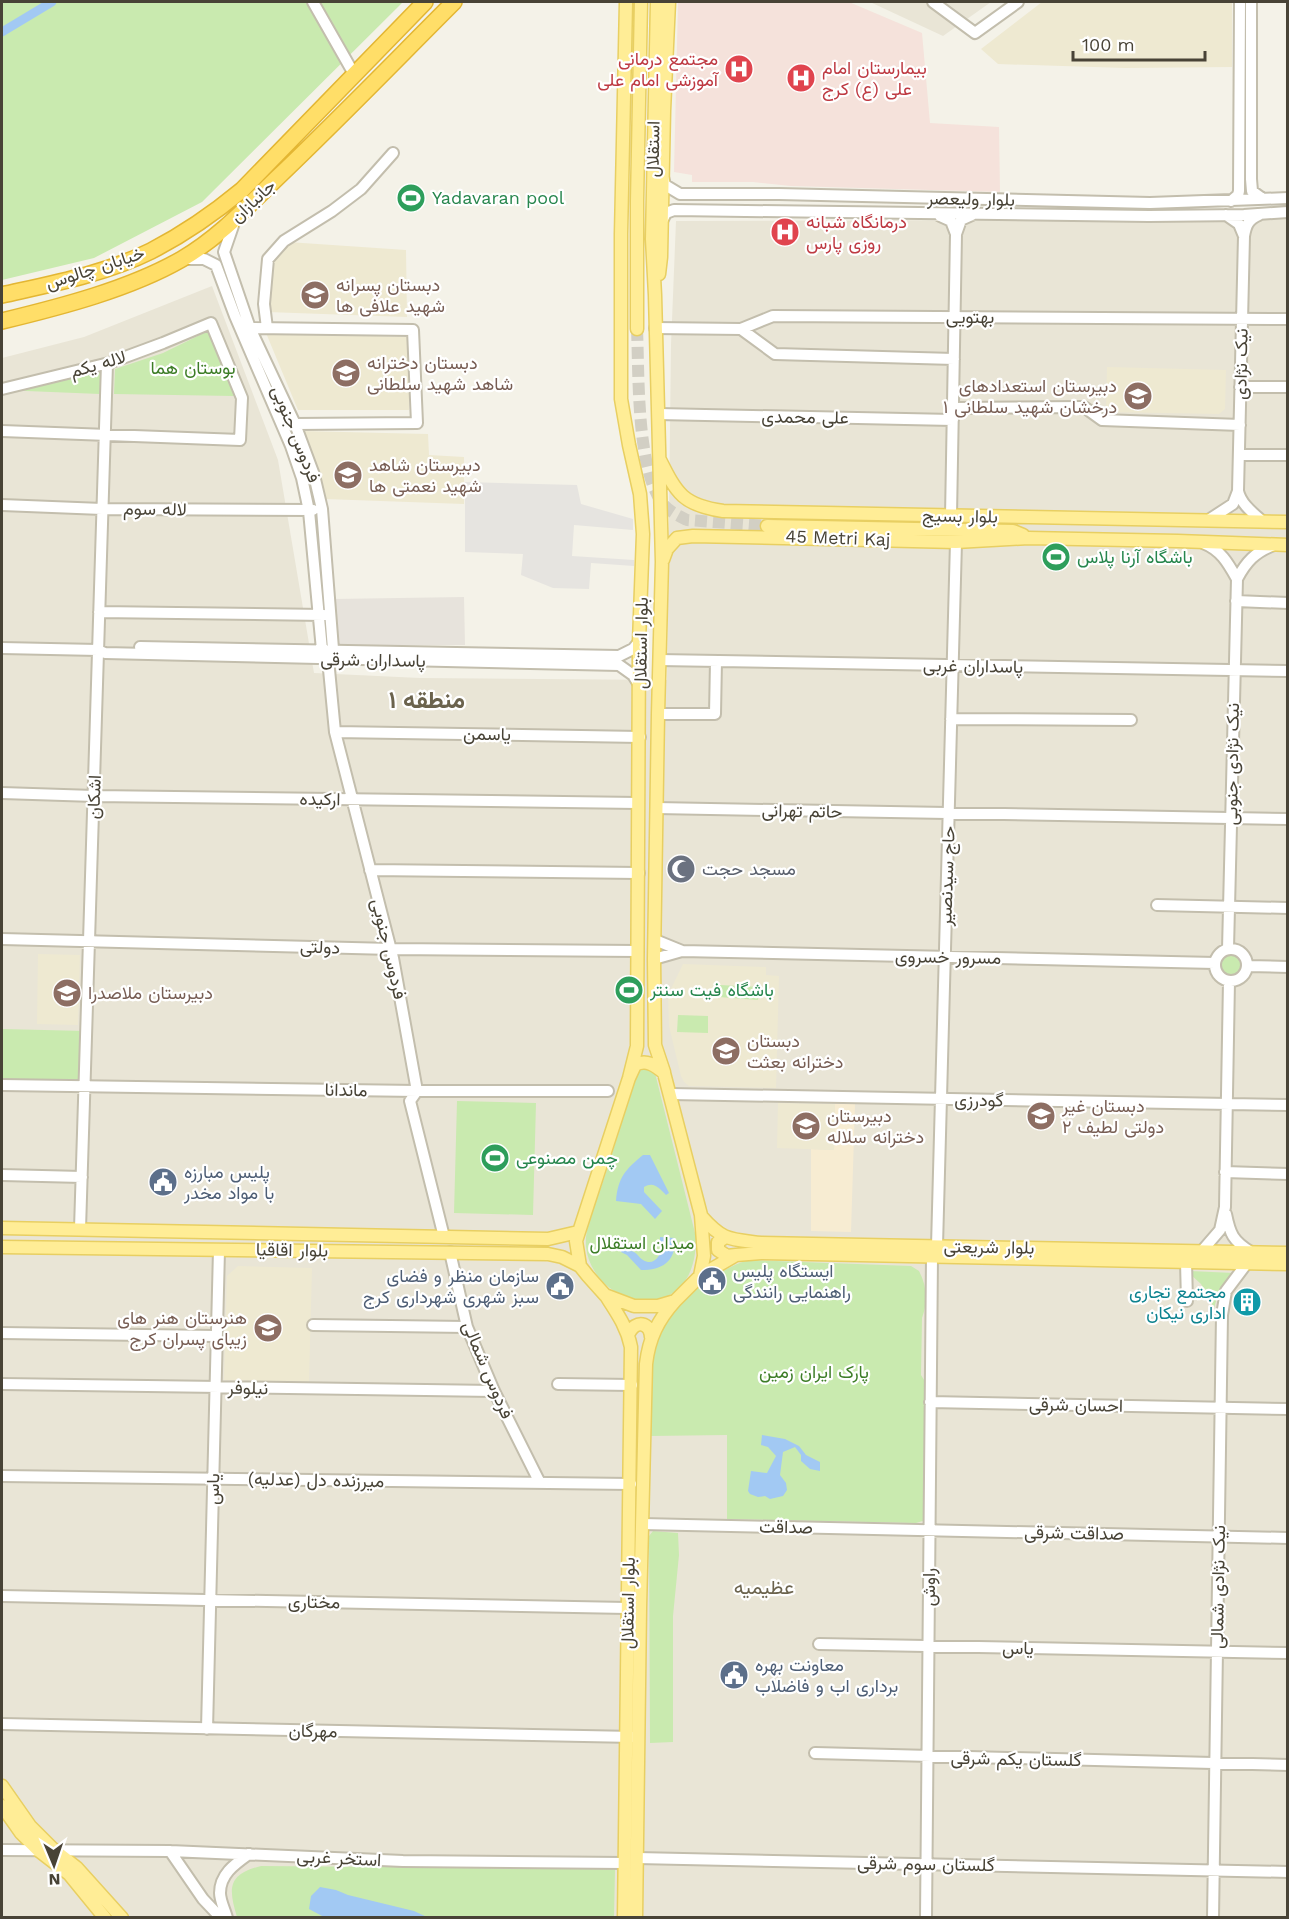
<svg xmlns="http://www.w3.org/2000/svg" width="1289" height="1919" font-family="'Work Sans',Vazirmatn,sans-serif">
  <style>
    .residential { fill: #e9e5d6 }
    .commercial { fill: #f7ecd2 }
    .industrial { fill: #e7e3dc }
    .education { fill: #eee9d1 }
    .medical { fill: #f5e2db }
    .green { fill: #c9eaaf }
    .parking { fill: #e6e4e0 }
    .water { fill: #a2c9f3 }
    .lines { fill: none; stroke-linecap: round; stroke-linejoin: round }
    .canal { stroke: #a2c9f3; stroke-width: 9 }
    .major-tunnel { stroke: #d2cfc4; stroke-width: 12; stroke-dasharray: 12 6; stroke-linecap: butt }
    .minor-casing { stroke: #c3bead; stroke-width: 14 }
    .major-casing { stroke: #e8cf62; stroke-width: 15 }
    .highway-casing { stroke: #e3b633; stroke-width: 18 }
    .minor { stroke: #fff; stroke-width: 10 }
    .major { stroke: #ffed96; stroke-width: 12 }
    .highway { stroke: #ffde68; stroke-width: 15 }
    .labels { text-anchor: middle; stroke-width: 4.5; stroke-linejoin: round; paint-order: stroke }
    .health-label { font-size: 18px; fill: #be3a42; stroke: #fff; text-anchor: start }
    .street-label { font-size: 18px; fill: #484336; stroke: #fff }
    .leisure-label { font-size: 18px; fill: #27864d; stroke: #fff; text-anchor: start }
    .education-label { font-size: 18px; fill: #785e54; stroke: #fff; text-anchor: start }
    .park-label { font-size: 18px; fill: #3d7d27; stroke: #fff }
    .worship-label { font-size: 18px; fill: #5b616d; stroke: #fff; text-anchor: start }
    .service-label { font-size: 18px; fill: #4e5e75; stroke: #fff; text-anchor: start }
    .culture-label { font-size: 18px; fill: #0d838f; stroke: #fff; text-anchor: end }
    .neighbourhood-label { font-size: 20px; fill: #6b634d; stroke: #fff }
    .district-label { font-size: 24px; font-weight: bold; fill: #6b634d; stroke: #fff }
  </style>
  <rect width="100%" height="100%" fill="#f4f2e8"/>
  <!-- residential -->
  <path class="residential" d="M870 2H991L943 36Z
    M1287 219V1917L2 1918V358L84 337 212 286 278 460 314 673 420 678 667 680 671 345 676 221Z"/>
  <!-- commercial -->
  <path class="commercial" d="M835 1104H855L851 1232 811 1231V1149L834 1150Z"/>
  <!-- industrial -->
  <path class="industrial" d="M464 597 465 645H336L333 599Z"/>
  <!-- education -->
  <path class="education" d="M1042 2H1232V67L1125 68 998 64 981 49Z
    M288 242 406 250 407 317 267 312 271 260Z
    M266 333 410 337 409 410H298Z
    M1107 367 1226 370 1225 409 1219 414 1106 412Z
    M301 431 428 434 429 455 464 457V504L325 499Z
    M38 954 80 955 78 1025 37 1024Z
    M683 964 766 967V975L779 976 776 1088 689 1086 684 1082 681 1076 669 1026 668 995Z
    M778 1103 835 1104 834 1150 777 1148Z
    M238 1266 312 1268 309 1382 224 1380 227 1276Z"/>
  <!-- medical -->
  <path class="medical" d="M678 2H849L922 33 930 123 999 127 1000 192 791 186 753 182H692V175L674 172Z"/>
  <!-- green -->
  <path class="green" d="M2 2H403L202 202 94 258 2 280Z
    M208 331 234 396 114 394 115 369 163 353Z
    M100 367V394L2 390Z
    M1216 965a15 15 0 1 1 30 0a15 15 0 1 1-30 0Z
    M720 985 759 987 758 1000 719 997Z
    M678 1015 708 1016V1033L677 1032Z
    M2 1029 86 1031 85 1087 2 1085Z
    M647 1066 655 1073 696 1237C696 1252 694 1268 685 1281 654 1323 591 1293 586 1247 584 1226 598 1197 605 1176 616 1141 627 1106 637 1071L639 1068Z
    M457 1101 536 1103 533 1215 454 1213Z
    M750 1260 911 1266 919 1271C927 1286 928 1302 922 1318L921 1375 929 1388 926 1520 916 1523 727 1519V1435L650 1436C650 1409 647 1379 653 1352 661 1315 713 1268 750 1260Z
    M1190 1271 1234 1273 1219 1291 1214 1308 1201 1284 1190 1274Z
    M653 1531 678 1533 679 1555 673 1616V1742L650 1743 649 1536Z
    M261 1866 615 1869 614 1917H237C228 1888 228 1874 261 1866Z"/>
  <!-- parking -->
  <path class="parking" d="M465 482 577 485 581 504 633 519V530L574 525 572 556 634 560V566L591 563 589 589 553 588 521 575 523 554 465 552Z"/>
  <!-- water -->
  <path class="water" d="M643 1155H650L669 1193 666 1195C659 1188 654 1181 644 1187V1192L662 1211 655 1219 641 1204 616 1201C618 1177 626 1169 643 1155Z
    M660 1237 675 1238C676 1261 663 1270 641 1270L627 1255 621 1252V1250C624 1250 628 1250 631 1251 637 1252 638 1257 643 1260 654 1267 661 1255 662 1246L660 1245Z
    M762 1435 785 1439 799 1446 806 1455 820 1462V1471L810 1469 801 1461V1455L795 1447 783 1452 780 1475 786 1483 787 1490 783 1496 770 1499 765 1496 758 1497 750 1494 748 1491 751 1471 767 1473 776 1456 768 1447 761 1445Z
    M320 1887 336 1890 348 1895 414 1911 427 1917H324L309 1909 311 1896Z"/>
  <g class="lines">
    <!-- canal -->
    <path class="canal" d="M2 32 52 2"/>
    <!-- major-tunnel -->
    <path class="major-tunnel" d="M637 329C639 373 636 472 664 505 670 512 679 516 687 520L767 526"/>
    <!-- minor casing -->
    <g class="minor-casing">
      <path id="minor" d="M313 2 354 74
        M933 2 975 33 1018 2
        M1251 2V179L1252 191 1263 199
        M663 177 665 185 680 194H779L1150 203 1288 198
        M1231 201 1238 195 1239 191 1240 2
        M1226 215 1239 224 1244 236C1246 225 1248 220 1259 215
        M940 216 951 221 956 234 961 220 972 215
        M235 220 224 252 250 328 295 424 314 475 322 509 333 649 331 654
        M662 221 666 213 674 210 1149 216 1244 215 1288 212
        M182 259H204L216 265 235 316 291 446 302 478 309 511 322 650 328 659 335 732 393 958 417 1091 410 1101 444 1237
        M250 328 413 330 417 423 295 424
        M267 328 264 304 268 259 284 241 332 211 361 189 393 153
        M655 328 741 329 773 316 1288 319
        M741 329 775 354 954 359
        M1240 387H1288
        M2 389 109 363 163 343 211 323 242 398 240 440 2 431
        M953 408 1084 407 1102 420 1240 425
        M658 414 953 420
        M1239 455H1288
        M1238 491C1241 504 1253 513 1262 521
        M2 505 102 509 313 510
        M951 516 956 234
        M1210 519 1233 504 1238 491 1244 236
        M1203 543C1221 550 1228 563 1237 579
        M1236 601 1288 603
        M99 612 324 615
        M140 647 619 656 633 649 639 642
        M2 648 98 650 105 653 619 665 633 675 640 686
        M659 660 1288 671
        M658 714H715L716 661
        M951 719 1131 720
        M335 732 640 737
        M2 793 94 796 638 803
        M656 808 1288 819
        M370 870 639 873
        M1157 905 1288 908
        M2 939 391 949 638 951
        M655 940 682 951
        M1215 965a16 16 0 1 1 32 0a16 16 0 1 1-32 0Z
        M1228 949 1237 579C1246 562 1255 552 1274 545
        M654 959 682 951 1215 963
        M1247 966 1288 967
        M2 1085 417 1091H608
        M671 1094 1288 1105
        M1225 1172 1288 1174
        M2 1175 82 1177
        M1226 1214C1230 1234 1233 1241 1251 1252
        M80 1229 107 364
        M937 1246 956 542
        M450 1252 467 1327 494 1391 540 1483
        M1201 1252 1220 1230 1225 1207 1229 981
        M1186 1262 1187 1301
        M313 1325 467 1327
        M2 1333 216 1336
        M2 1384 494 1391
        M558 1384 632 1385
        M930 1402 1288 1409
        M2 1476 631 1484
        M642 1524 1288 1538
        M2 1596 627 1608
        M819 1644 1288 1653
        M2 1724 634 1737
        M207 1729 219 1250
        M815 1753 1288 1765
        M2 1850 170 1851 403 1861 624 1863
        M170 1851 203 1899 221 1918
        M637 1858 1288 1872
        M227 1918C225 1910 220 1901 220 1893 220 1874 235 1864 249 1854
        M926 1918 932 1257
        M1213 1918 1222 1315 1226 1291 1247 1263"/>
    </g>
    <!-- major casing -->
    <g class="major-casing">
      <path id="major" d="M626 2 621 234V399L629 445 640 494 643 534 639 642 637 1046 629 1078 576 1241 580 1266 588 1276 605 1295 634 1306H658L675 1301 700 1276 704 1256 701 1215 664 1073C655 1065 646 1059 635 1065L629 1078
        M657 2 652 239 655 295 662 562 658 714 654 959 655 1045 664 1072
        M659 274 661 257 664 111 669 2
        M637 329V201L641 2
        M660 460C677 494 683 505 723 511L1288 522
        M767 526 1013 531 1023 535
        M663 560 667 549 677 538 693 536 956 542 1029 538 1178 541 1288 545
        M701 1216C723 1241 729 1239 761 1243L1288 1253
        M2 1228 548 1239 578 1232
        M724 1238 718 1242V1250L727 1256 736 1255
        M2 1247 548 1254 562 1257 580 1266
        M700 1276 736 1255 761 1253 1288 1264
        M606 1296C617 1313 627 1327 631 1347L624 1918
        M629 1333C636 1320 650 1322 651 1337
        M2 1786 30 1826 54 1850 77 1868 122 1918
        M2 1806 21 1833 38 1850 69 1874 105 1918
        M636 1918 640 1608 646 1364C649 1338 658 1320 675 1301"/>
    </g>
    <!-- highway casing -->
    <g class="highway-casing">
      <path id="highway" d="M2 295C51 284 105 274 151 251 184 234 213 214 242 190L425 2
        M2 321C60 307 130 289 182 259 218 238 247 207 276 179 337 121 395 61 454 2"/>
    </g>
    <!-- minor -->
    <use href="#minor" class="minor"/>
    <!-- major -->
    <use href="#major" class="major"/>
    <!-- highway -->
    <use href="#highway" class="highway"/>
  </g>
  <!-- icons -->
  <defs>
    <g id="hospital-disc" transform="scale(1.5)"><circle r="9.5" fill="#e0444e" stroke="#fff"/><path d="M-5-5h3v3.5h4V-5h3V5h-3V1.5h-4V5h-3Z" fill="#fff"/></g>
    <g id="stadium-disc" transform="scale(1.5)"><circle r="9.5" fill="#2e9e5b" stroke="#fff"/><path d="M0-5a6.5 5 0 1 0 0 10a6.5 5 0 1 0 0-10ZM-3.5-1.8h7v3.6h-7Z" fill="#fff"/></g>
    <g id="school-disc" transform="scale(1.5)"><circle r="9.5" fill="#8d6e63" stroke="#fff"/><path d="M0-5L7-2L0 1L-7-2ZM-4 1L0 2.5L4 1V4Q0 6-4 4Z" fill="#fff"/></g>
    <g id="mosque-disc" transform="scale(1.5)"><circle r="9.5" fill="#6b7280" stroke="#fff"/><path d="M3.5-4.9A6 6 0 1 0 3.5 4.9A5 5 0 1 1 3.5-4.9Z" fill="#fff"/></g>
    <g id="civic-disc" transform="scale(1.5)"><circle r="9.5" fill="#5c6f8a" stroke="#fff"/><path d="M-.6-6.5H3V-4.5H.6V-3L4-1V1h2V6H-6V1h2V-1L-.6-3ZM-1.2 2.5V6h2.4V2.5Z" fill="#fff"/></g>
    <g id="building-disc" transform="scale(1.5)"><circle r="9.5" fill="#0f9aa8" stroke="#fff"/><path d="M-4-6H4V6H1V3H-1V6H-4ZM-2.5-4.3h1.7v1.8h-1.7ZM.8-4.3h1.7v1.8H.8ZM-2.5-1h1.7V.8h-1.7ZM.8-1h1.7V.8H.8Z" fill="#fff"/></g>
  </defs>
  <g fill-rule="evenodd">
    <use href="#hospital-disc" x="739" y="69"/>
    <use href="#hospital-disc" x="801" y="78"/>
    <use href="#stadium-disc" x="411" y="198"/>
    <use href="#hospital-disc" x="785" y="232"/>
    <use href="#school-disc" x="315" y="295"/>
    <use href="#school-disc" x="346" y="373"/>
    <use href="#school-disc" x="1138" y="396"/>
    <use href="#school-disc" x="348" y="475"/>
    <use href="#stadium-disc" x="1056" y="557"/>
    <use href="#mosque-disc" x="681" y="869"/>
    <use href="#stadium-disc" x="629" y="990"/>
    <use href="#school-disc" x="67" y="993"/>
    <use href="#school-disc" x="726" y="1051"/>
    <use href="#school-disc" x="1041" y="1116"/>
    <use href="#school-disc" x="806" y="1126"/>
    <use href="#stadium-disc" x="495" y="1158"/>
    <use href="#civic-disc" x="163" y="1182"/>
    <use href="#civic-disc" x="712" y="1281"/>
    <use href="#civic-disc" x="560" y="1286"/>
    <use href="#building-disc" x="1247" y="1302"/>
    <use href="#school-disc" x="268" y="1328"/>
    <use href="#civic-disc" x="734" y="1675"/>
  </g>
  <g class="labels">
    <!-- health labels -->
    <g class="health-label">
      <text x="718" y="65" text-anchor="end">مجتمع درمانی<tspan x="718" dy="21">آموزشی امام علی</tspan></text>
      <text x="822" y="74">بیمارستان امام<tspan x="822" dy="21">علی (ع) کرج</tspan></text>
      <text x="806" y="228">درمانگاه شبانه<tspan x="806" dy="21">روزی پارس</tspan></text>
    </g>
    <!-- street labels -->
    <g class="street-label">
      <text transform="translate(653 149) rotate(-89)" y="6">استقلال</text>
      <text transform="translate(971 199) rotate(1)" y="6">بلوار ولیعصر</text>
      <text transform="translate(253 201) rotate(-43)" y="6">جانبازان</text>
      <text transform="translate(95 268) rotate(-18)" y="6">خیابان چالوس</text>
      <text x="970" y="323">بهتویی</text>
      <text transform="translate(98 364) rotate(-16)" y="6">لاله یکم</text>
      <text transform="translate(1241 364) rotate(-89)" y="6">نیک نژادی</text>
      <text transform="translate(805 417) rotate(1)" y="6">علی محمدی</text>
      <text transform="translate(296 434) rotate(68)" y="6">فردوس جنوبی</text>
      <text transform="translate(155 509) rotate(1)" y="6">لاله سوم</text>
      <text transform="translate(960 516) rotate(1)" y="6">بلوار بسیج</text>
      <text transform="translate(838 538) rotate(2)" y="6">45 Metri Kaj</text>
      <text transform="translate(641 643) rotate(-89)" y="6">بلوار استقلال</text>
      <text transform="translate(373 660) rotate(1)" y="6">پاسداران شرقی</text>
      <text transform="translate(973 666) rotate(1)" y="6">پاسداران غربی</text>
      <text transform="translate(487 734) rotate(1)" y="6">یاسمن</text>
      <text transform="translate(1232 764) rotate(-89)" y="6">نیک نژادی جنوبی</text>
      <text transform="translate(94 797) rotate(-88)" y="6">اشکان</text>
      <text transform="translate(320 799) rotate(1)" y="6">ارکیده</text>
      <text transform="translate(802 811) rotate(1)" y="6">حاتم تهرانی</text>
      <text transform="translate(947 876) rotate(-88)" y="6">حاج سیدنصیر</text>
      <text transform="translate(320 947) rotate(2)" y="6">دولتی</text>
      <text transform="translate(389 949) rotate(77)" y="6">فردوس جنوبی</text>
      <text transform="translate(948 957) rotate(1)" y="6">مسرور خسروی</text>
      <text transform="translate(346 1090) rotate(1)" y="6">ماندانا</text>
      <text transform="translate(979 1100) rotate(1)" y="6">گودرزی</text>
      <text transform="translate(989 1247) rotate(1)" y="6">بلوار شریعتی</text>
      <text transform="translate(292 1250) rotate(1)" y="6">بلوار اقاقیا</text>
      <text transform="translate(488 1370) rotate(67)" y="6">فردوس شمالی</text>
      <text transform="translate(248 1388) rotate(1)" y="6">نیلوفر</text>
      <text transform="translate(1076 1405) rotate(1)" y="6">احسان شرقی</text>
      <text transform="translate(316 1480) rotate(1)" y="6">میرزنده دل (عدلیه)</text>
      <text transform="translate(213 1489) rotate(-89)" y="6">یاس</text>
      <text transform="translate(786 1527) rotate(1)" y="6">صداقت</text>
      <text transform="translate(1074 1533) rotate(1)" y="6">صداقت شرقی</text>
      <text transform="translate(929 1587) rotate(-90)" y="6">راوش</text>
      <text transform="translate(1218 1587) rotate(-89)" y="6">نیک نژادی شمالی</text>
      <text transform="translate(314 1602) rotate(1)" y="6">مختاری</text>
      <text transform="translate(628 1603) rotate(-89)" y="6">بلوار استقلال</text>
      <text transform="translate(1018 1648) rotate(1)" y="6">یاس</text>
      <text transform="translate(313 1731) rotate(1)" y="6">مهرگان</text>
      <text transform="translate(1016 1759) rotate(1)" y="6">گلستان یکم شرقی</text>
      <text transform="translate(339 1858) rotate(3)" y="6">استخر غربی</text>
      <text transform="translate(926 1864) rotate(1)" y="6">گلستان سوم شرقی</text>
    </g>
    <!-- leisure labels -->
    <g class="leisure-label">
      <text x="432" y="204">Yadavaran pool</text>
      <text x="1077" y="563">باشگاه آرنا پلاس</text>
      <text x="650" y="996">باشگاه فیت سنتر</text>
      <text x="516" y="1164">چمن مصنوعی</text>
    </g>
    <!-- education labels -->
    <g class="education-label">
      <text x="336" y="291">دبستان پسرانه<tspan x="336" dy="21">شهید علافی ها</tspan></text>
      <text x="367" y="369">دبستان دخترانه<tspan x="367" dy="21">شاهد شهید سلطانی</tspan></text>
      <text x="1117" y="392" text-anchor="end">دبیرستان استعدادهای<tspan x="1117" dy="21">درخشان شهید سلطانی ۱</tspan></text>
      <text x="369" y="471">دبیرستان شاهد<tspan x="369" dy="21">شهید نعمتی ها</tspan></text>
      <text x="88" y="999">دبیرستان ملاصدرا</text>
      <text x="747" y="1047">دبستان<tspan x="747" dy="21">دخترانه بعثت</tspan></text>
      <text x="1062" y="1112">دبستان غیر<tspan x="1062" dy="21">دولتی لطیف ۲</tspan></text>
      <text x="827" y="1122">دبیرستان<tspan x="827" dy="21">دخترانه سلاله</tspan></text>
      <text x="247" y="1324" text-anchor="end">هنرستان هنر های<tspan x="247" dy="21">زیبای پسران کرج</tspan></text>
    </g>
    <!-- park labels -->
    <g class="park-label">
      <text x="193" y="374">بوستان هما</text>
      <text x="642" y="1249">میدان استقلال</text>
      <text x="814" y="1378">پارک ایران زمین</text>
    </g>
    <!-- worship labels -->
    <g class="worship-label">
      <text x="702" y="875">مسجد حجت</text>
    </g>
    <!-- service labels -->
    <g class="service-label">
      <text x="184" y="1178">پلیس مبارزه<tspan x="184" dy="21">با مواد مخدر</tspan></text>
      <text x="733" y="1277">ایستگاه پلیس<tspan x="733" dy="21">راهنمایی رانندگی</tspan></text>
      <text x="539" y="1282" text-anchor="end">سازمان منظر و فضای<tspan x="539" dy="21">سبز شهری شهرداری کرج</tspan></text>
      <text x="755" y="1671">معاونت بهره<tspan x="755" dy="21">برداری اب و فاضلاب</tspan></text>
    </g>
    <!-- culture labels -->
    <g class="culture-label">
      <text x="1226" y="1298">مجتمع تجاری<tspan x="1226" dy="21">اداری نیکان</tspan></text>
    </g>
    <!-- neighbourhood labels -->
    <g class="neighbourhood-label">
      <text x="764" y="1594">عظیمیه</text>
    </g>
    <!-- district labels -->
    <g class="district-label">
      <text x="427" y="708">منطقه ۱</text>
    </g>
  </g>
  <!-- border -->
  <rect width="1289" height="1919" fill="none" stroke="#484336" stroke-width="6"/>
  <!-- north arrow -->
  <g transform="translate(54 1865) rotate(178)" stroke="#ffffff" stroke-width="4.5" paint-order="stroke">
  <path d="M0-4.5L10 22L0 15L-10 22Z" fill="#484336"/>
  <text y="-9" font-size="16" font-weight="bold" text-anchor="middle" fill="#484336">N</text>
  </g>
  <!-- scale -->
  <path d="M1073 51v9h132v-9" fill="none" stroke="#484336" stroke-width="3"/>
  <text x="1082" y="51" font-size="18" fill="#484336" stroke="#ffffff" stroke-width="4.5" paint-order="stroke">100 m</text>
</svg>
